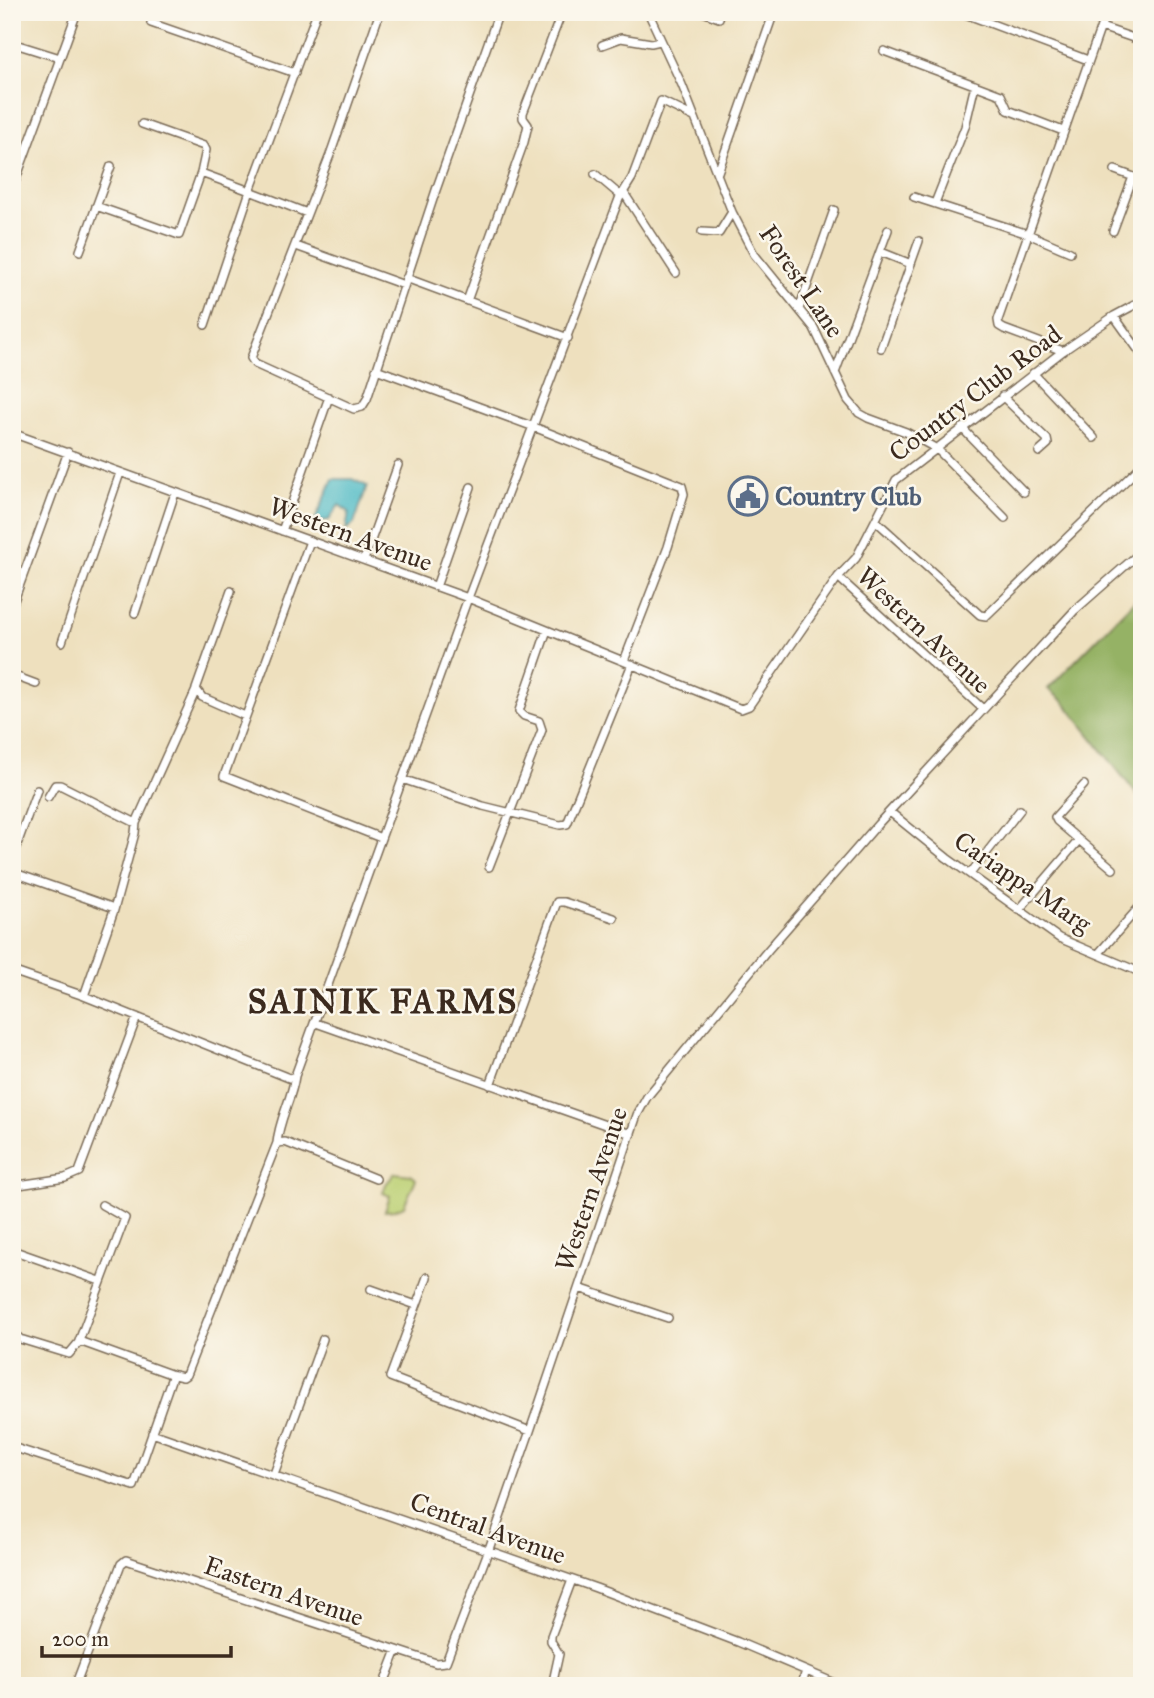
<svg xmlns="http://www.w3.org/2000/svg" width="1154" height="1698" font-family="'IM FELL Great Primer',serif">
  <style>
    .green { fill: #bcd073; stroke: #7c7d48; stroke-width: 2 }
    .forest { fill: #95b265; stroke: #686e42; stroke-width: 2 }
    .water { fill: #4bb9c5; stroke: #437272; stroke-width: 2 }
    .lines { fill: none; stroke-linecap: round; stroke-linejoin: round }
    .minor-casing { stroke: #7a6a56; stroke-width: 10 }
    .minor { stroke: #fff; stroke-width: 7 }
    .labels { text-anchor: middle; stroke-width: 5; stroke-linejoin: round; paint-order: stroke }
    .street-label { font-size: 26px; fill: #3b2a1e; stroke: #fbf7ec }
    .service-label { font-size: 26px; font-weight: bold; fill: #4e5e75; stroke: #fbf7ec; text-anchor: start }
    .district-label { font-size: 33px; font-weight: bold; letter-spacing: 2px; fill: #3b2a1e; stroke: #fbf7ec }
  </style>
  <rect width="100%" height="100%" fill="#fbf7ec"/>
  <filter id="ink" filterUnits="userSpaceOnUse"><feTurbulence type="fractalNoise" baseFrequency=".0143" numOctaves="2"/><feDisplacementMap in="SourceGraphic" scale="14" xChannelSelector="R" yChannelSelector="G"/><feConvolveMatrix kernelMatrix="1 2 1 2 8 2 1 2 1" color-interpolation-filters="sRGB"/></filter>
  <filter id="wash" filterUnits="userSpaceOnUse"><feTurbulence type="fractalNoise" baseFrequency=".00686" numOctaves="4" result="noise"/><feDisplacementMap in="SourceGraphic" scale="28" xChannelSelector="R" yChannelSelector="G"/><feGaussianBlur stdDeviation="1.57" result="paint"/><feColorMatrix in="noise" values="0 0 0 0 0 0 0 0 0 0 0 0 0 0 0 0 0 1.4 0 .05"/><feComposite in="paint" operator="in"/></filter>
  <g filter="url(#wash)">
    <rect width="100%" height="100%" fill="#eee0be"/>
    <!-- green -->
    <path class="green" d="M395 1173 411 1175 416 1179 404 1206 395 1210 385 1211 390 1196 383 1193 386 1184Z"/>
    <!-- forest -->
    <path class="forest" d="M1142 593V801L1063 701 1048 689Z"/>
    <!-- water -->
    <path class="water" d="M333 479H352L367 486 354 524 346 530 349 512 339 505 329 520 314 522Z"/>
  </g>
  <g filter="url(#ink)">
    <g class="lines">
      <!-- minor casing -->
      <g class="minor-casing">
        <path id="minor" d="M380 12 330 155 251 358 255 364 354 409 362 407 367 399 436 190 499 12
          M648 12 682 85 732 212 754 254 814 328 848 400 859 413 868 418 906 432 937 449 1005 518
          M703 12 719 18
          M960 12 1088 60
          M151 23 295 73
          M12 25 17 12
          M1101 27 1142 41
          M12 43 60 58
          M602 45 621 38 651 43 660 41
          M884 51 1001 95 1008 110 1063 131
          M142 124 204 146 206 150 201 173
          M1115 170 1142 180
          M718 172 774 12
          M595 174 621 196
          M12 190 77 12
          M624 193 676 273
          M914 197 1028 234 1070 252
          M935 203 965 127 975 85
          M96 206 179 235 201 173 250 191 317 12
          M1113 231 1133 177
          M702 232 719 233 732 212
          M296 246 404 285
          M80 251 111 166
          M881 252 911 264
          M1138 263 1142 265
          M406 278 568 338
          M467 301 524 142 528 125 523 118V113L562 12
          M799 309 834 210
          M1114 316 1142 355
          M205 325 250 191 307 213
          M881 348 919 241
          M1063 351 1004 329 999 326 998 320 1106 12
          M376 369 534 427 682 486 684 494 668 547 624 661
          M835 373 888 230
          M1033 373 1094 438
          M1002 396 1047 439 1048 444 1039 452
          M962 428 1024 492
          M12 433 468 598 741 709 749 706 838 577 983 709
          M876 521 980 615 986 616 1142 465
          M282 531 329 397
          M310 541 224 776 381 838
          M364 560 398 465
          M838 577 856 558 896 480 1063 351 1114 316 1142 301
          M436 587 471 487
          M231 591 196 689 202 697 245 716
          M12 606 68 452
          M135 613 175 493
          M62 642 120 473
          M12 675 36 684
          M402 779 483 806 560 825 567 824 632 664
          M48 797 55 785H60L136 823 135 833 114 910 84 996
          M890 812 947 858 1059 938 1142 973
          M136 823 196 690
          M1079 840 1113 869
          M12 858 37 790
          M489 867 542 730 539 721 524 716 519 711 547 630
          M12 872 114 908
          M970 874 1020 810
          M1019 910 1079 840 1057 821 1055 817 1084 785
          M1098 954 1142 904
          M12 971 84 996 289 1078 295 1076 468 598 619 199 632 178 661 101 694 117
          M316 1023 631 1134
          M490 1085 557 902H564L614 918
          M277 1143C279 1119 292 1099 295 1076
          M12 1186 65 1178 79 1172 137 1017
          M102 1205 125 1218 79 1341 173 1375
          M12 1250 100 1281
          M427 1277 390 1377 530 1431
          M579 1288 668 1318
          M371 1289 416 1305
          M12 1322 16 1335 20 1339 69 1354 79 1342
          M152 1433 596 1588 738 1642 842 1686
          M12 1447 134 1486 172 1377 174 1375 183 1377 186 1375 277 1143 285 1142 376 1179
          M274 1474 323 1339
          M75 1686 121 1564 126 1560 436 1663 446 1662 489 1549 530 1431 637 1115 647 1097 768 950 878 824 1075 610 1142 551
          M383 1686 397 1650
          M552 1686 559 1654 551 1641V1636L572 1580
          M801 1686 806 1671"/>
      </g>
      <!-- minor -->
      <use href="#minor" class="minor"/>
    </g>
  </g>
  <!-- icons -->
  <defs>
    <g id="civic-ring" transform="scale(2.0125)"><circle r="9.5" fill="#fbf7ec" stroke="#5c6f8a" stroke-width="1.5"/><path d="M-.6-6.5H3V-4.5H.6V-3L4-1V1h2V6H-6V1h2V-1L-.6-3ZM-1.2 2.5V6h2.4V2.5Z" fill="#5c6f8a"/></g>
  </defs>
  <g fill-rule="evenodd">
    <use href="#civic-ring" x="748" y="496"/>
  </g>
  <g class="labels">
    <!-- street labels -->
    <g class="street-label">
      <text transform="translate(802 281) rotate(56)" y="9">Forest Lane</text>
      <text transform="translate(975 393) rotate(-37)" y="9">Country Club Road</text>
      <text transform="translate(351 534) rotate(20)" y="9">Western Avenue</text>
      <text transform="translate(924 630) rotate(43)" y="9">Western Avenue</text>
      <text transform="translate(1023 882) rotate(34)" y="9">Cariappa Marg</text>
      <text transform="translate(591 1189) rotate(-71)" y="9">Western Avenue</text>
      <text transform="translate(488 1528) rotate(20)" y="9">Central Avenue</text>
      <text transform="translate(284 1591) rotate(19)" y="9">Eastern Avenue</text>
    </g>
    <!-- service labels -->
    <g class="service-label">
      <text x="775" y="505">Country Club</text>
    </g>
    <!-- district labels -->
    <g class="district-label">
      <text x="383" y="1013">SAINIK FARMS</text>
    </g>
  </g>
  <!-- margin -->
  <rect width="1154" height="1698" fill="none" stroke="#fbf7ec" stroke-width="42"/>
  <!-- scale -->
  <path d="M42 1646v10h189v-10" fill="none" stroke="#3b2a1e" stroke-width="3.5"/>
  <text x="52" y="1646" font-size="21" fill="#3b2a1e" stroke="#fbf7ec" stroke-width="5" paint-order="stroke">200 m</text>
</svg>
